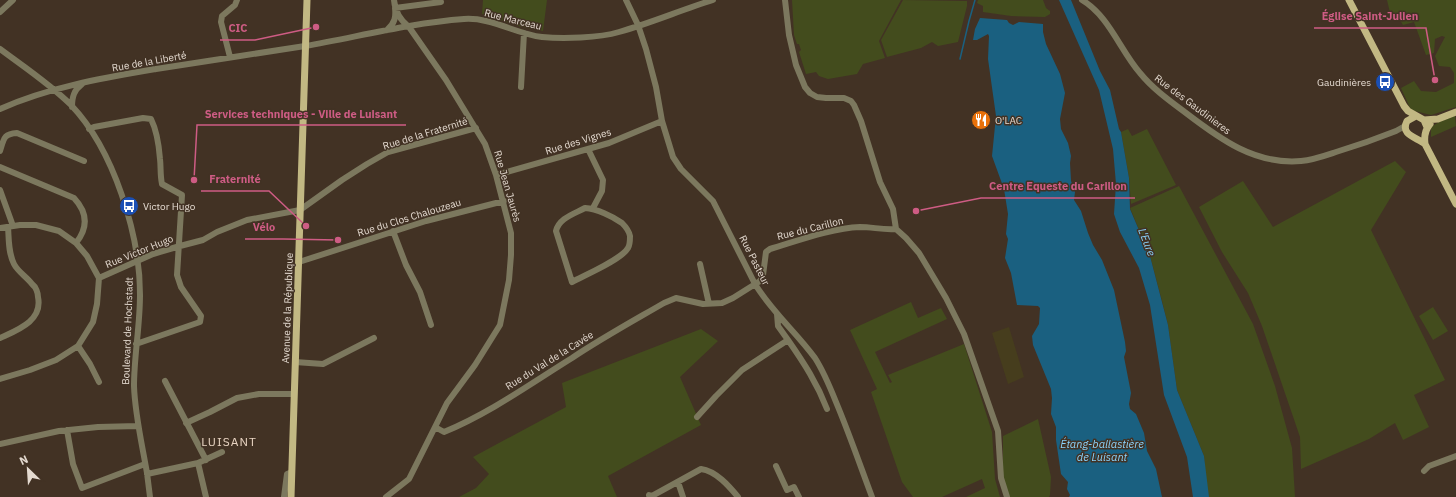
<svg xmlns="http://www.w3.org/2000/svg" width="1456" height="497" font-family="'IBM Plex Sans',sans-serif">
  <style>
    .green { fill: #434c1d }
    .sand { fill: #463d1d }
    .water { fill: #1a6080 }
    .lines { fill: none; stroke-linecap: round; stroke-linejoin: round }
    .stream { stroke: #1a6080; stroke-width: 1.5 }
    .minor { stroke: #7c785e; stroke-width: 6 }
    .major { stroke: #c2b883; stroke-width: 7 }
    .labels { text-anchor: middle; stroke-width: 3; stroke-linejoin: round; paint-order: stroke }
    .street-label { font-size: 10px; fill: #e4dad0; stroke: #423224 }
    .poi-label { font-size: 10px; fill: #e4dad0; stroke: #423224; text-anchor: start }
    .water-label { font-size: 11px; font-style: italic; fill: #8ad3fb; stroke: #423224 }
    .quarter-label { font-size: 12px; letter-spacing: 1px; fill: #e8d4c2; stroke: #423224 }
    .leader { fill: none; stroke: #ce5c84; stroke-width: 1.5 }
    .callout-dot { fill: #ce5c84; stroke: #423224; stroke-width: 1.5 }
    .callout-label { font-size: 11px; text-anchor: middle; font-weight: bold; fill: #ce5c84; stroke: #423224; stroke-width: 3; stroke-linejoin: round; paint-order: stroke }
  </style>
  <rect width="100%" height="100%" fill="#423224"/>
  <!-- green -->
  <path class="green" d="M483 0H547L543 31 518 26 482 14Z
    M792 0H901L879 41 885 58 863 64 857 74 828 79 819 76 816 72 806 74 799 52 801 50 799 44H797L794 35Z
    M903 0 967 1V6L958 42 938 46 932 42 921 48 887 57 881 40Z
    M978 0H1043L1046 8 1050 11V14L1045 17 1011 16 983 12V6L977 3Z
    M1387 0H1456V107L1431 115 1411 110 1401 88 1414 81 1421 91 1436 92 1454 83V73L1450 67 1439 66 1435 56 1445 37 1442 36 1435 39 1434 53 1426 55 1414 22 1403 25 1398 17H1391Z
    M1455 116 1456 126 1431 137V127L1439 122Z
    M1128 129 1132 136 1147 129 1176 185 1131 204 1129 178 1121 132Z
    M1395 161 1406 172 1371 230 1445 380 1414 395 1429 427 1403 440 1395 423 1369 439 1301 469 1300 437 1262 326 1248 293 1222 252 1199 207 1243 181 1273 227Z
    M1179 186 1253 324 1275 386 1292 448 1295 497H1207L1204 456 1177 390 1168 325 1162 301 1150 256 1130 208Z
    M911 302 918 318 941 308 947 319 875 352 890 383 892 382 888 375 964 344 992 432 995 479 1000 497H966L985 488 982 479 942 497H913L902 482 871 392 877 389 850 330Z
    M1433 307 1448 331 1433 340 1419 316Z
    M701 329 718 341 680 377 701 425 608 476 617 497H459L476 488 489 474 473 457 566 407 562 383Z
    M1038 419 1051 477 1050 495 1049 497H1009L1003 477V436Z"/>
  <!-- sand -->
  <path class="sand" d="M1009 327 1024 377 1008 384 992 333Z"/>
  <!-- water -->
  <path class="water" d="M1059 0H1071L1100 71 1110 90 1119 129 1121 132 1129 178 1130 209 1150 256 1168 325 1177 390 1204 456 1209 497H1193L1187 457 1164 395 1150 305 1139 268 1120 232 1114 214 1116 184 1113 149 1099 90Z
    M980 18 1007 20 1009 23 1013 25 1019 22 1043 24V32L1046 44 1060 74 1065 93 1060 119 1061 129 1068 143 1071 156 1070 163 1071 181 1075 192 1074 200 1081 211 1088 233 1093 245 1102 260 1114 290 1125 342 1126 351 1124 357 1131 393 1129 404 1130 409 1136 414 1144 433 1147 451 1156 469 1162 497H1069L1070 495 1067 489 1068 482 1061 474 1056 440V427L1051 414 1052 398 1051 389 1033 345 1032 336 1039 324 1040 308 1038 306 1017 305 1011 273 1005 258 1008 239 1006 234 1008 214 1004 189 992 156 996 116 988 59 989 36 988 34 977 40H973L975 29Z"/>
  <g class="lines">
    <!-- stream -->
    <path class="stream" d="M960 59 969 21 975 0"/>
    <!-- minor -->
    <path class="minor" d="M394 0C395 11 400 20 409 27L446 80 485 144 496 175 511 233V255L509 280 500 325 475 365 447 403 435 427
      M626 0 638 25 646 49 656 87 662 121 673 157 681 169 713 201 755 284C772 312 796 332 815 358 824 372 830 387 836 402 849 433 860 465 872 497
      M785 0 789 35 796 65 805 87 810 93 817 97 826 98H844L851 101 854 105 861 121 880 182 893 209 896 229 906 238 919 253 946 298 964 334 998 431 1001 478 1007 497
      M1082 0C1109 16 1120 50 1140 73 1153 89 1170 101 1186 113 1220 139 1255 165 1301 161 1313 160 1324 156 1336 152 1356 146 1376 139 1396 131L1405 126
      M0 12 13 0
      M387 30C395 23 396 17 395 8L441 2
      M0 49C24 67 50 84 71 105 114 150 140 235 140 295 140 326 134 356 134 386 135 415 142 444 147 473 148 481 149 489 150 497
      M230 57 221 22 222 16 235 5 237 0
      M521 87 524 33
      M72 107C72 97 74 90 82 84
      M0 109C49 87 103 78 156 69 206 61 255 54 305 46 357 37 410 23 464 19 491 17 516 34 542 37 563 39 599 38 619 32 651 23 681 10 713 0
      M89 129 94 127 143 118 151 119C157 131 159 146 160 159 161 167 160 175 162 184L182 195 177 275 181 287 201 316 200 322 136 344
      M588 149 603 180 602 191 593 208
      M0 151C4 139 3 134 17 133L84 161
      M0 167 74 198C88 213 88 228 76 243
      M496 175 609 143 662 121
      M0 190 13 226
      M585 208C597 209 612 216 622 223 626 227 629 231 630 236 630 240 630 245 628 248 621 260 585 275 572 282L556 231C559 218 574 214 585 208Z
      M0 228 20 225H36L59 231 76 243 87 256 99 278 97 304 93 322 78 346 56 360 30 370 0 379
      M393 231 406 265 420 292 431 325
      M299 262 426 221 504 201
      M700 264 709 304
      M99 278 153 254 180 246 203 240 217 232 247 220 300 210 342 180 367 164 388 152 476 128
      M0 338C17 330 43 321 38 297 38 293 36 287 32 284 27 277 18 272 14 264 8 252 9 239 8 227
      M788 340C804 363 817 383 827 409
      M78 346 90 364 99 382
      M295 362 323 364 374 338
      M165 381 206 460
      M697 417 716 396 742 370 788 340 778 326 777 314
      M186 423 210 412 237 398 259 394H294
      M67 430 73 464 82 488 145 464
      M0 444 59 431 98 427 138 426
      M198 463 206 497
      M776 466 787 490 794 487 799 497
      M1424 471 1429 466 1456 456
      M147 474 198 463 222 452
      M678 482 683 497
      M649 495 652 496 701 469C716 471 729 486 738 497
      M284 497 287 474 292 472
      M386 497 409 479 435 427 444 432C490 413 530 384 572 358 602 338 633 321 664 303L676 298 703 304 722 303 733 298 760 281 763 275 766 252 770 249C797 241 832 228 860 227 873 227 882 230 896 229"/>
    <!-- major -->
    <path class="major" d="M1349 0 1404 106 1408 111 1424 120 1427 127
      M1416 116 1407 121C1400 135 1416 137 1425 144L1456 204
      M1424 120 1438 119 1456 112
      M1425 144C1424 137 1425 130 1430 124
      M291 497 307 0"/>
  </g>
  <!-- icons -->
  <defs>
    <g id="bus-disc" transform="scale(1)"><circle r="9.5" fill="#1a4fb4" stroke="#423224"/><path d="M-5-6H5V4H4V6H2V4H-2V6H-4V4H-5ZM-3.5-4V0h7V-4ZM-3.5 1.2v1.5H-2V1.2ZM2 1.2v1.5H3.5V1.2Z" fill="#fff"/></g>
    <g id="restaurant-disc" transform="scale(1)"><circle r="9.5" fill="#e8710a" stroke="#423224"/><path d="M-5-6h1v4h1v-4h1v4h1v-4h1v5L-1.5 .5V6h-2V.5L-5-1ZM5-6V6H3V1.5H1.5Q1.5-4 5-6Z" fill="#fff"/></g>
  </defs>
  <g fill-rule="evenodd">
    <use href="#bus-disc" x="1385" y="82"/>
    <use href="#restaurant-disc" x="981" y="120"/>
    <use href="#bus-disc" x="129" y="206"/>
  </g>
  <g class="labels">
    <!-- street labels -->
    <g class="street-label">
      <text transform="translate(513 19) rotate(14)" y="4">Rue Marceau</text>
      <text transform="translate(149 61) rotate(-10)" y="4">Rue de la Liberté</text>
      <text transform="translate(1193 104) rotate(37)" y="4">Rue des Gaudinieres</text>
      <text transform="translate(425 133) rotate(-17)" y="4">Rue de la Fraternité</text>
      <text transform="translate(578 141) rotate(-17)" y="4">Rue des Vignes</text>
      <text transform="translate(508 186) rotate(74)" y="4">Rue Jean Jaurès</text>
      <text transform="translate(409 217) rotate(-17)" y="4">Rue du Clos Chalouzeau</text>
      <text transform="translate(810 228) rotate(-14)" y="4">Rue du Carillon</text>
      <text transform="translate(139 251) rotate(-22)" y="4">Rue Victor Hugo</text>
      <text transform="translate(755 260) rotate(63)" y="4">Rue Pasteur</text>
      <text transform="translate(287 308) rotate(-88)" y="4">Avenue de la République</text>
      <text transform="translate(127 331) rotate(-88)" y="4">Boulevard de Hochstadt</text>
      <text transform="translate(549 360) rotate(-32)" y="4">Rue du Val de la Cavée</text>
    </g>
    <!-- poi labels -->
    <g class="poi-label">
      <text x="1371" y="86" text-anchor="end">Gaudinières</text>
      <text x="995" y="124">O'LAC</text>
      <text x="143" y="210">Victor Hugo</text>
    </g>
    <!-- water labels -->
    <g class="water-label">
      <text transform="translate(1147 242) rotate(69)" y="4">L'Eure</text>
      <text x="1102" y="448">Étang-ballastière<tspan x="1102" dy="13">de Luisant</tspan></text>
    </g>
    <!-- quarter labels -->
    <g class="quarter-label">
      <text x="229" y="446">LUISANT</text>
    </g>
  </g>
  <!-- callouts -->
  <path class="leader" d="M1435 80L1426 28H1314M316 27L255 40H220M194 180L197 125H406M306 226L269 191H201M916 211L981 198H1135M338 240L283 239H245"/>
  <g class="callout-dot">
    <circle cx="1435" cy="80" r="4"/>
    <circle cx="316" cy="27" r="4"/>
    <circle cx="194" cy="180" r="4"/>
    <circle cx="306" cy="226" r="4"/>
    <circle cx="916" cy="211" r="4"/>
    <circle cx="338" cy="240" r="4"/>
  </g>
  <g class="callout-label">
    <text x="1370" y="20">Église Saint-Julien</text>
    <text x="238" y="32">CIC</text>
    <text x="301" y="118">Services techniques - Ville de Luisant</text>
    <text x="235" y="183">Fraternité</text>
    <text x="1058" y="190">Centre Equeste du Carillon</text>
    <text x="264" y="231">Vélo</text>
  </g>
  <!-- north arrow -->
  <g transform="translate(28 469) rotate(335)" stroke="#423224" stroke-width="3" paint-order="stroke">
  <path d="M0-3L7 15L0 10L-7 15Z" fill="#e4dad0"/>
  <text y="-6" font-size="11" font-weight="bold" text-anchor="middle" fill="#e4dad0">N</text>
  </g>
</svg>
